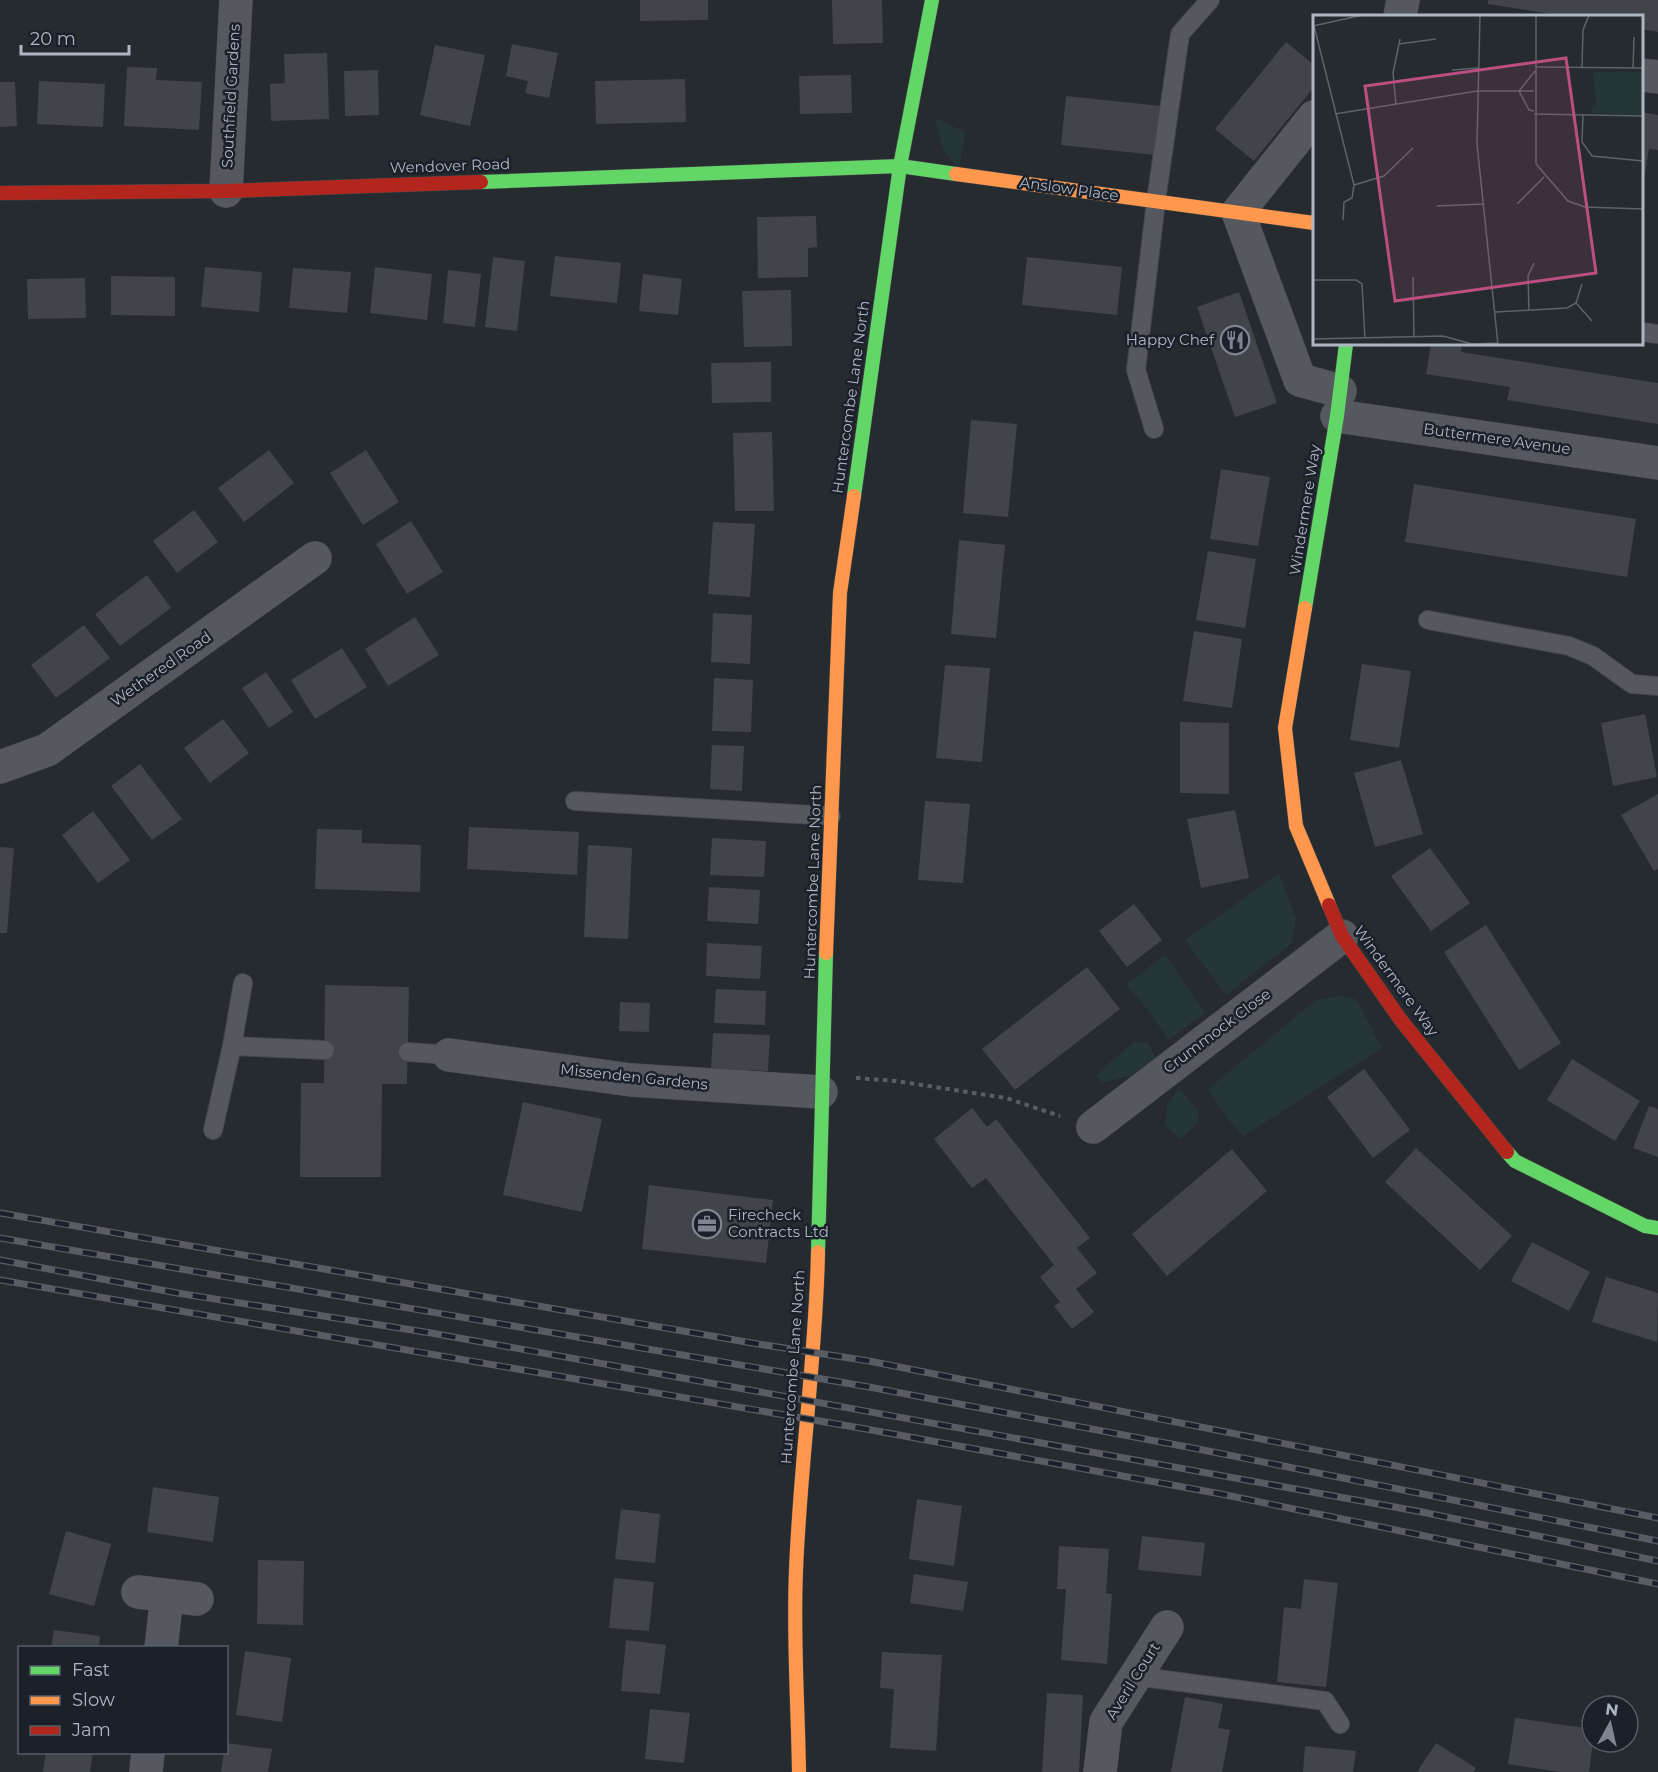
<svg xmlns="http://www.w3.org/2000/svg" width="1658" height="1772" font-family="Montserrat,sans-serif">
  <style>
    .green { fill: #263637 }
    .building { fill: #41454a }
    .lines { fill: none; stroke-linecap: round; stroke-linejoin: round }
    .lane-casing { stroke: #44474b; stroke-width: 20 }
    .street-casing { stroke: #44474b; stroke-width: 34 }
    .fast-casing { stroke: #44474b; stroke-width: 15 }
    .slow-casing { stroke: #44474b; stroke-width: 15 }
    .jam-casing { stroke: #44474b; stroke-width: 15 }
    .path { stroke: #595e63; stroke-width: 4; stroke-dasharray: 4.5 4.5; stroke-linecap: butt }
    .lane { stroke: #55595f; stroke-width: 18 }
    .street { stroke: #55595f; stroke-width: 33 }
    .fast { stroke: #63d668; stroke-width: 14 }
    .slow { stroke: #ff974d; stroke-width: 14 }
    .jam { stroke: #b3261e; stroke-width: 14 }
    .rail-casing { stroke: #595c63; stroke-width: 7 }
    .rail { stroke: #1a212a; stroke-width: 4.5; stroke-dasharray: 14; stroke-linecap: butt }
    .labels { text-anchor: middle; stroke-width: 5; stroke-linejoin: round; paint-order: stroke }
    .street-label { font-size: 15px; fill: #afb6c3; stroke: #1a212a }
    .poi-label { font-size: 15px; fill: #afb6c3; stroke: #1a212a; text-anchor: end }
    .inset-road { fill: none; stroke: #5d636b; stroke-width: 1.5 }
    .view { fill: #bb4f7f; fill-opacity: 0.15; stroke: #bb4f7f; stroke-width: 3 }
    .inset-edge { fill: none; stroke: #afb6c3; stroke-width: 3 }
  </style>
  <rect width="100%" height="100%" fill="#262b30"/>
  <!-- green -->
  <path class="green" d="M935 118 965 132 959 170 943 150Z
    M1279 873 1296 919 1292 943 1226 995 1185 940Z
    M1165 955 1205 1012 1168 1040 1151 1014 1126 985Z
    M1339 996 1356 999 1382 1048 1243 1136 1227 1118 1208 1089 1316 1000Z
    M1135 1041 1148 1043 1159 1065 1145 1079 1124 1077 1102 1083 1096 1075Z
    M1179 1088 1199 1112 1198 1123 1181 1139 1165 1125 1167 1105Z"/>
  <!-- building -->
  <path class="building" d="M640 0H708V20L640 21Z
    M832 0H882L883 43 833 44Z
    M1488 0H1658V32L1642 29V16H1564L1488 4Z
    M1286 42 1314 65V87L1254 161 1215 129Z
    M512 44 558 53 549 98 525 93 528 81 506 76Z
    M435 45 485 55 470 126 420 115Z
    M327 53 329 119 271 121 270 84 285 83 284 54Z
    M127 67 157 68 156 80 202 82 199 130 124 126Z
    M378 70 379 115 345 116 344 71Z
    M851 75 852 113 800 114 799 76Z
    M685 79 686 122 596 124 595 81Z
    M39 81 105 84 103 127 37 124Z
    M0 82H15L17 126 0 127Z
    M1066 96 1161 106 1156 155 1061 145Z
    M1642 112 1658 115V150L1649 149 1644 179 1642 178Z
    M816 216 817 247 808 248V277L758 278 757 217Z
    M555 256 621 263 617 303 550 296Z
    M493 257 525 261 517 331 485 327Z
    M1027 257 1122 267 1117 315 1022 305Z
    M205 267 262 272 259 312 201 307Z
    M375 267 432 274 427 320 370 313Z
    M293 268 351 272 347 313 289 308Z
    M448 270 481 274 475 327 443 323Z
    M643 274 682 279 678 315 639 311Z
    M111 276 175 277V316L111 315Z
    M85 278 86 318 28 319 27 279Z
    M791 290 792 346 744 347 742 291Z
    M1239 292 1277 403 1235 417 1197 307Z
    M1431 344H1462L1461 352 1658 383V424L1507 400 1510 387 1426 374Z
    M771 362V402L712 403 711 363Z
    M971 420 1017 424 1008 517 963 513Z
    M772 432 774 511H735L733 433Z
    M269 450 294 483 244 522 218 488Z
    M366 450 399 502 363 525 330 473Z
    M1221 469 1270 477 1258 546 1210 539Z
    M1414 484 1636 519 1627 577 1405 542Z
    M194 510 218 542 177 573 153 541Z
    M411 521 443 572 407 594 376 544Z
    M713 522 755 524 750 597 708 594Z
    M959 540 1005 545 996 638 951 634Z
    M1208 551 1256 559 1245 628 1196 620Z
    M147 575 171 608 120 646 95 614Z
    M713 613 752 615 750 664 711 662Z
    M415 617 439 655 388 686 365 649Z
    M84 625 110 658 56 698 31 665Z
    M1194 631 1242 639 1232 708 1183 701Z
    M342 648 367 687 315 719 291 680Z
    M1362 664 1411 671 1399 748 1350 740Z
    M945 665 990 668 982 762 936 758Z
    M266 672 293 712 269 728 242 688Z
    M714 678 753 680 751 732 712 731Z
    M1645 714 1657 777 1613 786 1601 723Z
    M223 719 249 753 210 783 184 748Z
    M1180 722 1229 723V794L1180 793Z
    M712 745 744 746 742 791 710 789Z
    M1401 760 1423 834 1375 847 1354 773Z
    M140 764 182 819 152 840 111 786Z
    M1658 794V869L1654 871 1621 815Z
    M925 801 970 804 963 883 918 880Z
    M1235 810 1249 878 1201 888 1187 819Z
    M93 811 130 860 98 883 62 835Z
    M469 827 579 832 577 875 467 869Z
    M317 829 362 830V843L421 845 420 892 315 889Z
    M712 838 766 841 764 877 710 875Z
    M588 845 632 848 628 939 584 937Z
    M0 847 14 848 7 933H0Z
    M1430 848 1470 903 1431 931 1391 876Z
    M709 887 760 890 758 924 707 921Z
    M1134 904 1162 940 1127 967 1099 931Z
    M1486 925 1561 1043 1519 1070 1444 952Z
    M707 943 762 946 760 979 706 976Z
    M1087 967 1120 1009 1015 1090 982 1049Z
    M325 985 409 987 407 1084H382L381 1177H300L301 1083H324Z
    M716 989 766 991 765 1025 714 1023Z
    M620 1002 650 1003 649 1032 619 1031Z
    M713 1033 770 1035 768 1071 711 1069Z
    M1572 1059 1640 1101 1615 1141 1547 1100Z
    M1364 1069 1410 1130 1373 1158 1327 1097Z
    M523 1102 602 1119 582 1212 503 1195Z
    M1649 1106 1658 1109V1157L1633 1148Z
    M972 1108 987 1127 996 1119 1090 1238 1077 1248 1097 1273 1076 1289 1094 1312 1072 1329 1054 1306 1060 1302 1040 1277 1054 1265 986 1178 972 1188 934 1139Z
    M1416 1148 1512 1236 1480 1270 1385 1182Z
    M1232 1149 1267 1191 1167 1276 1132 1234Z
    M649 1185 773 1200 766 1263 642 1249Z
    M1532 1242 1590 1272 1569 1311 1511 1281Z
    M1606 1277 1658 1293 1657 1342 1592 1322Z
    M153 1487 219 1497 213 1542 147 1532Z
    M917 1499 962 1506 954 1566 909 1559Z
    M621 1509 660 1514 655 1563 615 1559Z
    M66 1531 111 1544 94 1606 49 1594Z
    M1142 1536 1205 1543 1201 1576 1138 1570Z
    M1059 1546 1109 1549 1106 1593 1112 1594 1107 1664 1061 1660 1066 1589H1057Z
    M258 1560 304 1561 303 1625 257 1624Z
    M914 1574 968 1582 963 1611 910 1603Z
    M614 1578 654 1582 649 1631 609 1628Z
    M1304 1579 1338 1583 1326 1687 1277 1682 1284 1607 1301 1609Z
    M54 1630 100 1636 99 1648H51Z
    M626 1640 666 1645 660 1694 621 1691Z
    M245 1651 291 1658 282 1722 236 1715Z
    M882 1652 942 1655 936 1751 890 1748 894 1689 880 1688Z
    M1047 1693 1083 1695 1079 1772H1042Z
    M1185 1697 1223 1704 1218 1728 1230 1730 1222 1772H1171Z
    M650 1709 690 1713 684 1763 645 1759Z
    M1515 1718 1592 1729 1593 1742 1589 1772H1560L1508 1764Z
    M226 1743 272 1749 268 1772H221L224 1752H226Z
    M1436 1743 1476 1768 1473 1772H1417Z
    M1305 1746 1356 1751 1353 1772H1303Z
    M46 1752H93L90 1772H43Z"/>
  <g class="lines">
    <!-- lane casing -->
    <g class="lane-casing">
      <path id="lane" d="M1642 332 1658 334
        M1154 429 1136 370 1156 201 1180 34 1210 0
        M1428 620 1569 646 1593 656 1632 684 1658 686
        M575 801 831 816
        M232 1046 325 1050
        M408 1052 449 1055
        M213 1130 232 1046 243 983
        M1135 1676 1325 1701 1340 1724"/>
    </g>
    <!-- street casing -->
    <g class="street-casing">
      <path id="street" d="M1400 16 1403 0
        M1642 75 1658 77
        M1314 117 1238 212 1300 380 1340 391
        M226 191 236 0
        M1337 416 1658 463
        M0 767 47 750 315 558
        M449 1055 631 1080 821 1092
        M1093 1127 1342 936
        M138 1592 197 1599
        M161 1648 167 1596
        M146 1772 148 1752
        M1100 1772 1106 1722 1167 1627"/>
    </g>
    <!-- fast casing -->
    <g class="fast-casing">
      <path id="fast" d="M481 182 900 166 956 174
        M854 496 900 166 932 0
        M1305 608 1337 416 1346 344
        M1507 1152 1515 1161 1645 1226 1658 1228
        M818 1252 826 953"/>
    </g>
    <!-- slow casing -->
    <g class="slow-casing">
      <path id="slow" d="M956 174 1314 223
        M1305 608 1285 728 1296 826 1329 905
        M826 953 840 593 854 496
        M799 1772C798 1706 793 1637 796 1571 800 1464 816 1358 818 1252"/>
    </g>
    <!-- jam casing -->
    <g class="jam-casing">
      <path id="jam" d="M0 193 226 191 481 182
        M1329 905 1342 936 1400 1019 1507 1152"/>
    </g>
    <!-- path -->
    <path class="path" d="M856 1078 896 1081 1006 1098 1060 1116"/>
    <!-- lane -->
    <use href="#lane" class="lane"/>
    <!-- street -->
    <use href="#street" class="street"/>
    <!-- fast -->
    <use href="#fast" class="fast"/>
    <!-- slow -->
    <use href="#slow" class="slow"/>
    <!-- jam -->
    <use href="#jam" class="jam"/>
    <!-- rail casing -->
    <g class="rail-casing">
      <path id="rail" d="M0 1213 758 1344 869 1361 1658 1518
        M0 1238 869 1387 1198 1449 1658 1541
        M0 1260 177 1293 431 1333 755 1391 1422 1512 1658 1561
        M0 1280 866 1429 1221 1494 1658 1584"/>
    </g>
    <!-- rail -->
    <use href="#rail" class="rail"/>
  </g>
  <!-- icons -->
  <defs>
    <g id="restaurant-ring" transform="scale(1.5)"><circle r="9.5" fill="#1a212a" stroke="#7f8590" stroke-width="1.5"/><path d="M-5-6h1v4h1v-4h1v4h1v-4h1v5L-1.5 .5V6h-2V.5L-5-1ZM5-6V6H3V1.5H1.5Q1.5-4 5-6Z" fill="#7f8590"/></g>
    <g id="office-ring" transform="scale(1.5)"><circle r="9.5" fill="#1a212a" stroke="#7f8590" stroke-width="1.5"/><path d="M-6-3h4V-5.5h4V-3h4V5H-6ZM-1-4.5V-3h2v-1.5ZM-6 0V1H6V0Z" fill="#7f8590"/></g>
  </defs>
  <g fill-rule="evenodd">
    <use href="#restaurant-ring" x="1235" y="340"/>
    <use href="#office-ring" x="707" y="1224"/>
  </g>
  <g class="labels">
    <!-- street labels -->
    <g class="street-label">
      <text transform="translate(231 96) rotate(-87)" y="5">Southfield Gardens</text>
      <text transform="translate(450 166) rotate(-2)" y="5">Wendover Road</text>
      <text transform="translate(1069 189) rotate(8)" y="5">Anslow Place</text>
      <text transform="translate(851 397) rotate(-82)" y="5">Huntercombe Lane North</text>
      <text transform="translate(1497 439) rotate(8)" y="5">Buttermere Avenue</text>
      <text transform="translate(1305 510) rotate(-81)" y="5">Windermere Way</text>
      <text transform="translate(161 669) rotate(-35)" y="5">Wethered Road</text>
      <text transform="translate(813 882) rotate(-88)" y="5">Huntercombe Lane North</text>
      <text transform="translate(1396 981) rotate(54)" y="5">Windermere Way</text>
      <text transform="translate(1217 1031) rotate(-37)" y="5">Crummock Close</text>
      <text transform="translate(634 1077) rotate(6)" y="5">Missenden Gardens</text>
      <text transform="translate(793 1367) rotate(-86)" y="5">Huntercombe Lane North</text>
      <text transform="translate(1133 1681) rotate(-58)" y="5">Averil Court</text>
    </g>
    <!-- poi labels -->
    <g class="poi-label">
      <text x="1214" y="345">Happy Chef</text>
      <text x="728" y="1220" text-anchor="start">Firecheck<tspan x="728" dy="17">Contracts Ltd</tspan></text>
    </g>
  </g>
  <!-- overview -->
  <g transform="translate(1313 15)">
    <rect width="330" height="330" fill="#262b30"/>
    <path d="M280 57H330V100L279 98V91L283 90Z" fill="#263637"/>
    <path class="inset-road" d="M167 0 164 129 185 330M223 0V149L255 186 272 192 330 194M0 11 50 0M1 11 41 170 39 183 31 187 30 205M86 29 123 24M222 52 330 53M269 52 270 15 276 0M320 53 321 22M139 55 165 53M83 90 80 58 87 24M221 96 216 95 206 76 222 56M22 99 164 76H221M221 99 330 101M270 99 269 127 279 141 330 146M41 170 71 161 100 133M204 189 231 162M124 191 170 189M100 262 101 323M0 265H43L49 269 52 324M263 288 279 306M216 296 215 261 221 248M182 297 254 293 263 288 269 269M0 324 130 321 159 329 185 328"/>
    <path class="view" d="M253 43 283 258 82 286 52 71Z"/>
    <rect width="330" height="330" class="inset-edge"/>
  </g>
  <!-- legend -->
  <rect x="18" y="1646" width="210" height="108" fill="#1a212a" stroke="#565d67" stroke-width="1.5"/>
  <rect x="30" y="1666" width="30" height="9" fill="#63d668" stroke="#565d67" stroke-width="1.5"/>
  <text x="72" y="1676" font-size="18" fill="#afb6c3">Fast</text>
  <rect x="30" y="1696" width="30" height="9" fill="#ff974d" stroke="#565d67" stroke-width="1.5"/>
  <text x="72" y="1706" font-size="18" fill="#afb6c3">Slow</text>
  <rect x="30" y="1726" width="30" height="9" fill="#b3261e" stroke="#565d67" stroke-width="1.5"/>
  <text x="72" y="1736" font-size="18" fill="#afb6c3">Jam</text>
  <!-- north arrow -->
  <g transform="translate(1610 1724) rotate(8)"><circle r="28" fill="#1a212a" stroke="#565d67" stroke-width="1.5"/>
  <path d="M0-4.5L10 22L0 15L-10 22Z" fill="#7f8590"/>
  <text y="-9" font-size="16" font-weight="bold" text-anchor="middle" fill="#afb6c3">N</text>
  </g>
  <!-- scale -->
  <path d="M21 45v9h108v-9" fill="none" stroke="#afb6c3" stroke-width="3"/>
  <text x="30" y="45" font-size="18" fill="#afb6c3" stroke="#1a212a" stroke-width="4.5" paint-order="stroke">20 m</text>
</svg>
